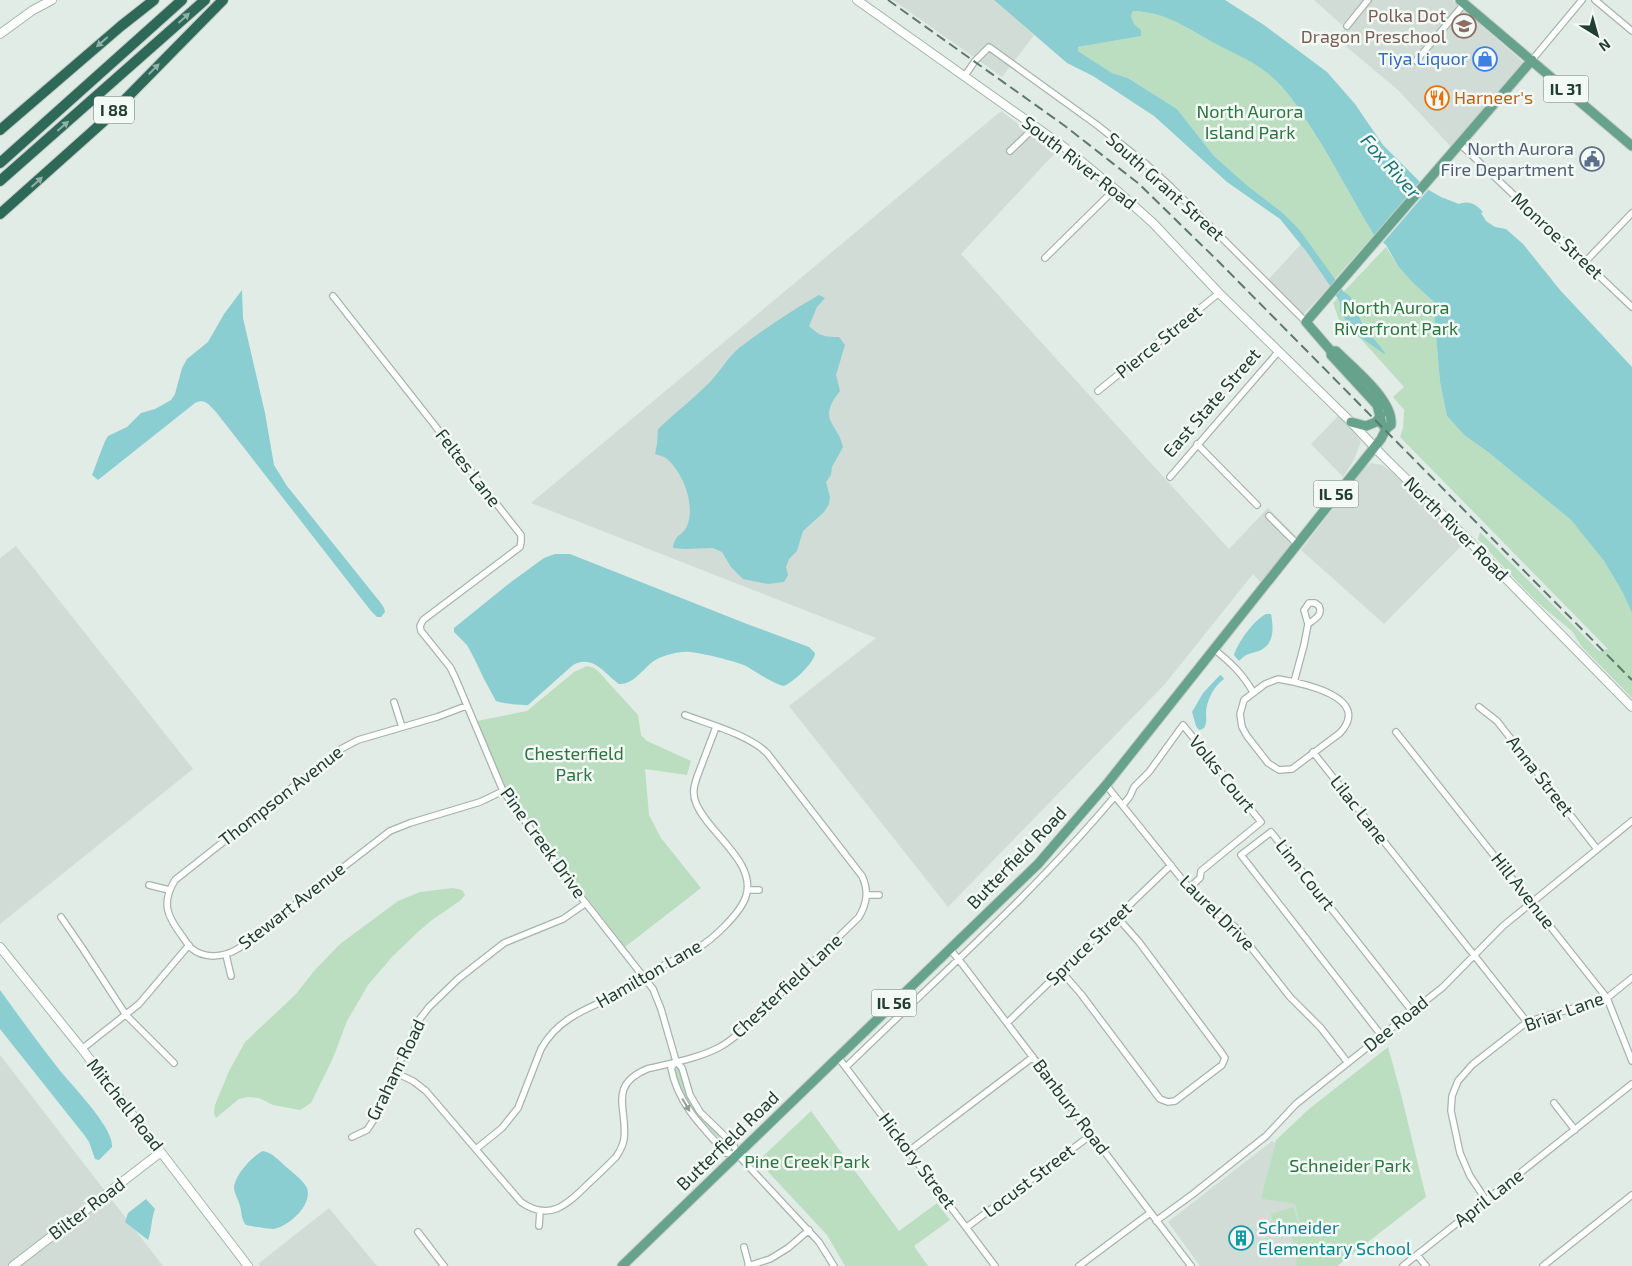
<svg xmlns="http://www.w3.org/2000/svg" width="1632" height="1266" font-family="'Exo 2',sans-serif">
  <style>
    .built { fill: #d0dcd5 }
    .green { fill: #bbddc0 }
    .water { fill: #8aced1 }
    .pier { fill: #e2ece7 }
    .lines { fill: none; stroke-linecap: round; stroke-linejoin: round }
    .street-casing { stroke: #a5b4ad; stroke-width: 8 }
    .secondary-casing { stroke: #a0b8ad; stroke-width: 10 }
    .primary-casing { stroke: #c1c9c6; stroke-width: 11 }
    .highway-casing { stroke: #c1c9c6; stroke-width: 12 }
    .street { stroke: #fff; stroke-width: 5.5 }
    .secondary { stroke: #fff; stroke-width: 8 }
    .primary { stroke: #67a28c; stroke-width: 9 }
    .highway { stroke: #2e6957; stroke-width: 10 }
    .rail { stroke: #5d796e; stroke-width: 2; stroke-dasharray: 10 5; stroke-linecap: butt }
    .oneway { fill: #90b1a6 }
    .oneway2 { fill: #909e99 }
    .labels { text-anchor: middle; stroke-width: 5; stroke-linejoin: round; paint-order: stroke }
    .shield { fill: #f3f9f5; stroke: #61756d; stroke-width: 1 }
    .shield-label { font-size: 16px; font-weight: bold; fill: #223d33 }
    .education-label { font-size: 18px; fill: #785e54; stroke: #f3f9f5; text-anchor: end }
    .shop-label { font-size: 18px; fill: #366cbe; stroke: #f3f9f5; text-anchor: end }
    .food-label { font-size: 18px; fill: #c56008; stroke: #f3f9f5; text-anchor: start }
    .park-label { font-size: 18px; fill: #2c7440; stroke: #f3f9f5 }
    .service-label { font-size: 18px; fill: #4e5e75; stroke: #f3f9f5; text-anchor: end }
    .street-label { font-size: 18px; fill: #223d33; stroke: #f3f9f5 }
    .culture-label { font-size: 18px; fill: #0d838f; stroke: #f3f9f5; text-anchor: start }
    .water-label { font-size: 19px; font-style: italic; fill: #1c7479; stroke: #f3f9f5 }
  </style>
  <rect width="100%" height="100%" fill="#e2ece7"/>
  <!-- built -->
  <path class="built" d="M893 0H994L1034 35 1002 77Z
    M1314 0H1363L1342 25Z
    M1371 0H1452L1523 62 1453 149 1398 90 1336 38Z
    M1001 111 1056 152 961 254 1229 549 1268 508 1297 537 1262 584 1253 574 1165 684 948 907 789 706 876 638 531 503Z
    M1301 244 1330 286 1302 316 1268 280Z
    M1339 415 1361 441 1354 460 1343 477 1311 444Z
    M1371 463 1382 465 1396 475 1464 543 1384 624 1301 550 1363 469Z
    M16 546 193 769 0 924V558Z
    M0 1055 105 1191 163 1266H0Z
    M1272 1141 1275 1143 1262 1199 1295 1204 1300 1226 1297 1266H1200L1168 1222Z
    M329 1208 377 1266H260L258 1264Z"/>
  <!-- green -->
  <path class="green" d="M1133 11C1167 12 1183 27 1211 41 1230 51 1250 59 1267 73 1285 88 1297 106 1310 126 1333 161 1352 199 1374 235L1334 280 1299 229 1283 213 1249 187 1214 156 1177 109 1128 78 1112 73 1078 51V47L1140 36 1141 30 1134 24 1131 16Z
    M1386 247 1398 266 1412 282 1433 301 1440 382 1447 416 1464 435 1488 452 1571 520 1604 561 1623 593 1632 613V698L1582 647 1572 631 1538 603 1496 559 1478 539 1480 532 1599 651 1608 649 1400 437 1403 428 1404 412 1405 411 1393 397 1404 387 1360 338 1351 332 1344 334 1333 303Z
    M587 666 594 668 598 671 638 715 641 735 647 741 691 761 687 775 645 769 649 815 661 838 701 888 625 947 514 803 505 787 477 721 527 711 574 672Z
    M453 888 462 890 465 895 461 900 432 920 419 931 392 957 368 985 347 1021 333 1058 311 1103 300 1110 273 1105 259 1098 248 1097 239 1099 216 1118 214 1114 215 1105 229 1071 245 1042 296 994 314 971 340 944 398 901 420 892Z
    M1388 1047 1401 1094 1426 1197 1337 1266H1297L1291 1230 1300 1226 1295 1204 1261 1199 1276 1140 1309 1109Z
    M676 1066 679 1067C688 1103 702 1118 727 1143L729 1148 694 1114 679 1089 674 1069Z
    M811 1111 899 1231 937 1203 950 1220 914 1246 928 1266H845L827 1235 758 1161Z
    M1293 1207 1299 1225 1276 1232 1271 1214Z"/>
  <!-- water -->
  <path class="water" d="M994 0H1225L1264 25 1327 72 1355 104 1383 145 1427 189 1441 197 1459 204C1469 200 1476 204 1483 212L1481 213 1486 221 1495 227 1506 229 1523 244 1560 290 1632 367V613L1623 593 1604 561 1571 520 1488 452 1464 435 1447 416 1440 382 1433 301 1412 282 1398 266 1386 245 1374 235C1352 199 1333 161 1310 126 1297 106 1286 88 1267 73 1249 58 1227 51 1207 39 1182 25 1163 12 1133 11L1131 16 1134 24 1141 30V36L1078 47V51L1112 73 1128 78 1177 109 1214 156 1249 187 1283 213 1299 229 1344 292C1357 299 1356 313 1363 325 1370 335 1378 343 1385 353L1384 354 1352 331 1340 311V302L1330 286 1306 251 1280 219 1227 182 1154 116 1093 76 1067 63Z
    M242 290 243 318 265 413 274 465 287 486 380 602 384 608 385 612 381 617H377L371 611 216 412C209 405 205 398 195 403L98 480 92 475 105 441 108 436 127 427 141 413 155 409 171 400 175 394 182 368 187 359 208 342 224 314Z
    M819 295 825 298 817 307 809 326C820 336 824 337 839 337L845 345 836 375 840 391C816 421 838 422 843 447L832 467 831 475 826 482 830 497 829 504 824 512 803 531 797 551 789 559 786 567 788 575 784 582 768 584 743 579 731 567 722 552 713 548 685 549 673 548C675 533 683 536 687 526 696 505 683 472 666 458 663 456 658 455 655 454L657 444 658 429C675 413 693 399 709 383 720 372 727 358 739 348 764 329 791 311 819 295Z
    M555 554H570L747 624 809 647 815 653C815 662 792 684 783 686 770 682 758 673 746 666 735 661 702 653 690 652 680 651 666 655 657 659 644 666 635 685 619 684 605 674 593 654 573 665L528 705C524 706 500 703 496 701L484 679 474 658 467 645 454 632V628L511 582 544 558Z
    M1266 614H1271C1273 625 1275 640 1264 648 1261 651 1254 652 1249 654 1245 655 1242 658 1239 661L1234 655C1238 642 1254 620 1266 614Z
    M1221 675 1224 679C1214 686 1206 701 1206 714 1206 717 1207 722 1205 726 1204 729 1202 729 1199 730L1196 726 1192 712 1203 693 1219 676Z
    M0 990C19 1016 38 1043 58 1068 70 1084 114 1127 112 1147L99 1160 95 1159 89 1142 85 1136 0 1029Z
    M263 1151C271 1152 279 1160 285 1166 292 1172 303 1180 307 1188 313 1205 288 1227 273 1229 269 1229 249 1226 246 1225 241 1219 242 1213 240 1206 239 1200 234 1194 234 1187 235 1175 252 1156 263 1151Z
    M146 1199 155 1209C151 1219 152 1230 148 1240L125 1222 128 1213Z"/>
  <!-- pier -->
  <path class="pier" d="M1421 180 1430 188 1381 245 1373 237Z"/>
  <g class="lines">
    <!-- street casing -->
    <g class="street-casing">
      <path id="street" d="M1595 0 1632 31
        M1347 26 1368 0
        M1532 60 1582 0
        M1416 61 1464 4
        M964 77 975 61 989 47 1097 125 1146 164 1171 187 1306 322
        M1460 144 1632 307
        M1010 151 1035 127
        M1045 258 1115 189
        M1585 262 1632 213
        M333 296 521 535V542L520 547 423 620 420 626 421 631 450 667 455 677 503 791 570 883 653 989 661 1009 676 1061 682 1068 690 1095 700 1112 733 1144 738 1155 819 1242 834 1266
        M1098 391 1219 293
        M1197 444 1257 505
        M1170 477 1279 351
        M1269 516 1297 544
        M1214 649C1231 663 1242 673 1253 692
        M1278 679C1302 683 1373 697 1340 733L1292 769 1279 770 1268 763 1247 736 1242 727 1240 714 1244 700 1265 684Z
        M1294 682 1304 645 1308 624C1315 619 1323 615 1319 606L1315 603H1309L1304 610 1308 624
        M394 702 402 727
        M466 706 437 717 358 740 341 749 175 880C161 903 167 916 182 936 185 940 188 945 191 948 205 960 225 957 239 948L390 831 410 823 480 802 503 791
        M1479 707 1497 721 1597 849
        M1396 732 1607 998 1632 1061
        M1313 752 1527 1022
        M1106 785 1189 888 1198 897 1235 927 1290 997 1321 1028 1348 1063
        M1123 805 1130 796 1134 787 1149 772 1183 725 1261 822 1201 871 1200 878 1189 888
        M149 885 169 890
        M748 890H759
        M867 895H879
        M61 917 83 949 126 1015 174 1063
        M950 949 963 965 1191 1266
        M226 955 231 976
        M1061 971 1081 994 1160 1099 1168 1102 1175 1101 1222 1065 1225 1058 1221 1052 1139 942 1117 917
        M1007 1023 1171 865
        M1381 1035 1241 855 1271 832 1412 1011
        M82 1049 139 1004 189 945
        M838 1057 995 1266
        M676 1062 671 1068C678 1104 702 1127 726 1153L738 1155
        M846 1067C937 978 1033 894 1115 796
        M396 1073 413 1081 426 1091 521 1202C549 1222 567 1205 588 1184 598 1175 607 1166 616 1157 620 1151 623 1146 624 1139 628 1109 607 1086 647 1069 671 1063 696 1059 718 1048 728 1043 736 1036 744 1029L859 917C867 903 869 891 862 876L767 753C749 735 709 724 685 715
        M1554 1103 1575 1130
        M352 1137 367 1130 373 1121 419 1020 429 1007 458 979 504 943 563 919 586 903
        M476 1149 502 1128 518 1108 541 1049C560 1014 596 1006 630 989 641 983 650 974 661 967 672 960 686 955 698 948 713 939 741 913 746 896 757 862 707 832 696 803 692 794 694 786 697 777L716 727
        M909 1151 1033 1057
        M1486 1200 1470 1176 1460 1153 1451 1111 1452 1096 1458 1081 1472 1065 1527 1022 1607 998 1632 978
        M1156 1221 1193 1194 1266 1136 1296 1104 1443 987 1503 926 1632 821
        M539 1226 540 1211
        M967 1227 1091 1135
        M418 1232 444 1266
        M744 1247 749 1266
        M1417 1255 1426 1266
        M748 1266 770 1259 788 1248 809 1230
        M1079 1266 1150 1213
        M1403 1266 1632 1084
        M1543 1266 1632 1195"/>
    </g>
    <!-- secondary casing -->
    <g class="secondary-casing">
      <path id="secondary" d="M857 0 1064 147 1115 189 1153 223 1219 293 1351 422 1382 455 1469 541 1632 707
        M0 34 33 10 52 0
        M0 947 82 1049 248 1266
        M13 1266 161 1152"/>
    </g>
    <!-- primary casing -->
    <g class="primary-casing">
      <path id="primary" d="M1460 0 1632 146
        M1351 422 1366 426 1376 422 1381 415
        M1386 429 1382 424 1377 405 1331 355V351L1306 322 1532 60
        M622 1266 1038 864 1106 785 1381 439 1386 429 1391 425C1394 400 1353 368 1336 351H1331"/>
    </g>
    <!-- highway casing -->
    <g class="highway-casing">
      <path id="highway" d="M0 130 121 26 154 0
        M0 163 182 0
        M0 181 205 0
        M0 214 103 122 223 0"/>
    </g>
    <!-- street -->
    <use href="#street" class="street"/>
    <!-- secondary -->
    <use href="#secondary" class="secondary"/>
    <!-- primary -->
    <use href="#primary" class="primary"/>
    <!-- highway -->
    <use href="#highway" class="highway"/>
    <!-- rail -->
    <path class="rail" d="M888 0 1065 126 1138 183 1218 261 1632 680"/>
  </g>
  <!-- one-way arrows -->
  <defs><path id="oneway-solid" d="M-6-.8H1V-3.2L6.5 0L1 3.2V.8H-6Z" transform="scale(1.25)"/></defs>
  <g class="oneway">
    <use href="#oneway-solid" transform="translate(184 18) rotate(-42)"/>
    <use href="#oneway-solid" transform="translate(102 42) rotate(139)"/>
    <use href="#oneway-solid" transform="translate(154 69) rotate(-45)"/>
    <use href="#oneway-solid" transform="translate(63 126) rotate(-41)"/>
    <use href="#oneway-solid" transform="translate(37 182) rotate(-42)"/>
  </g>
  <use class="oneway2" href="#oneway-solid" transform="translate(686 1105) rotate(59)"/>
  <!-- icons -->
  <defs>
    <g id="school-ring" transform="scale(1.25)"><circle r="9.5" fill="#f3f9f5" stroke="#8d6e63" stroke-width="1.5"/><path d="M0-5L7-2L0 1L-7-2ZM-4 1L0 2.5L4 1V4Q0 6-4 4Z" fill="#8d6e63"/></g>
    <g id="shop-ring" transform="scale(1.25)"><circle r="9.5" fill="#f3f9f5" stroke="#3f7fe0" stroke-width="1.5"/><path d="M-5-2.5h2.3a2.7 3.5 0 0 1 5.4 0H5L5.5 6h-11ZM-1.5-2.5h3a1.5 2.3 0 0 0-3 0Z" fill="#3f7fe0"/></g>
    <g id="restaurant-ring" transform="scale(1.25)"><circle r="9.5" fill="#f3f9f5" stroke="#e8710a" stroke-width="1.5"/><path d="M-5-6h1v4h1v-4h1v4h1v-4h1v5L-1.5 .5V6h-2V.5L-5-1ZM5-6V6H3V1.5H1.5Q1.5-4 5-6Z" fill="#e8710a"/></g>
    <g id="civic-ring" transform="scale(1.25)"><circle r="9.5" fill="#f3f9f5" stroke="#5c6f8a" stroke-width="1.5"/><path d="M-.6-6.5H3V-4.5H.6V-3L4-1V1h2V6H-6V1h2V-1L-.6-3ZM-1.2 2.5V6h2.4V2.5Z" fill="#5c6f8a"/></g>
    <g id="building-ring" transform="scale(1.25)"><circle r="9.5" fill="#f3f9f5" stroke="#0f9aa8" stroke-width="1.5"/><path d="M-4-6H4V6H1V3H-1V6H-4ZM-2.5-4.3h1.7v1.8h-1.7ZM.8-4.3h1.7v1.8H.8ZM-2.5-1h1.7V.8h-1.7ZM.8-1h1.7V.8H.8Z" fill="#0f9aa8"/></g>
  </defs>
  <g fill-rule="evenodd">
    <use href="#school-ring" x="1464" y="26"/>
    <use href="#shop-ring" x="1485" y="59"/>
    <use href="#restaurant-ring" x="1437" y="98"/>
    <use href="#civic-ring" x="1592" y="159"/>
    <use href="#building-ring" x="1241" y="1238"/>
  </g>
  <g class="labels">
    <!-- shield labels -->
    <g class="shield">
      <rect x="1543.5" y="75.5" width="45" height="27" rx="4"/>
      <rect x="94" y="96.5" width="40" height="27" rx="4"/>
      <rect x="1313.5" y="480.5" width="45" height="27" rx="4"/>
      <rect x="871.5" y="989.5" width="45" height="27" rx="4"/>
    </g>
    <g class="shield-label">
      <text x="1566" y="95">IL 31</text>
      <text x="114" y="116">I 88</text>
      <text x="1336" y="500">IL 56</text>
      <text x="894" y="1009">IL 56</text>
    </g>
    <!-- education labels -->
    <g class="education-label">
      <text x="1446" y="22">Polka Dot<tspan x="1446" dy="21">Dragon Preschool</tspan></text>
    </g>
    <!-- shop labels -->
    <g class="shop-label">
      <text x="1468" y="65">Tiya Liquor</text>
    </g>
    <!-- food labels -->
    <g class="food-label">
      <text x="1454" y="104">Harneer's</text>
    </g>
    <!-- park labels -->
    <g class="park-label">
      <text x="1250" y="118">North Aurora<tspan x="1250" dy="21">Island Park</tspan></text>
      <text x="1396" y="314">North Aurora<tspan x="1396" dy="21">Riverfront Park</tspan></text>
      <text x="574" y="760">Chesterfield<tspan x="574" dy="21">Park</tspan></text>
      <text x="807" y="1168">Pine Creek Park</text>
      <text x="1350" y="1172">Schneider Park</text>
    </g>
    <!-- service labels -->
    <g class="service-label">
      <text x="1574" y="155">North Aurora<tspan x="1574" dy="21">Fire Department</tspan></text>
    </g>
    <!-- street labels -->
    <g class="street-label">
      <text transform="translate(1079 163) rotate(38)" y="6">South River Road</text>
      <text transform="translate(1165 187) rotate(42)" y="6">South Grant Street</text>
      <text transform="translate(1557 236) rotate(43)" y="6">Monroe Street</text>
      <text transform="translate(1159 342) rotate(-39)" y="6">Pierce Street</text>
      <text transform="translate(1212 403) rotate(-49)" y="6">East State Street</text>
      <text transform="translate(468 468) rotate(52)" y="6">Feltes Lane</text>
      <text transform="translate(1456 529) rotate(45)" y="6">North River Road</text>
      <text transform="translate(1222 774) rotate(51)" y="6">Volks Court</text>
      <text transform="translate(1540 776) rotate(52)" y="6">Anna Street</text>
      <text transform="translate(281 796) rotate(-38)" y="6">Thompson Avenue</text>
      <text transform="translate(1359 810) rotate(52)" y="6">Lilac Lane</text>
      <text transform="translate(543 843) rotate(54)" y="6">Pine Creek Drive</text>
      <text transform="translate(1017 858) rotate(-46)" y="6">Butterfield Road</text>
      <text transform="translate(1305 875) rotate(52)" y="6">Linn Court</text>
      <text transform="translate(1523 891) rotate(52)" y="6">Hill Avenue</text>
      <text transform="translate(292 906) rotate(-38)" y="6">Stewart Avenue</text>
      <text transform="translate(1217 913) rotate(45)" y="6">Laurel Drive</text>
      <text transform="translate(1089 944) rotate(-44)" y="6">Spruce Street</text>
      <text transform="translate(649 974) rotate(-30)" y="6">Hamilton Lane</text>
      <text transform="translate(787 986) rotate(-43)" y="6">Chesterfield Lane</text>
      <text transform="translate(1564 1012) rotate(-20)" y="6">Briar Lane</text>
      <text transform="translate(1396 1024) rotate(-39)" y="6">Dee Road</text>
      <text transform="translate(396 1070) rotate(-64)" y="6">Graham Road</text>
      <text transform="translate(125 1105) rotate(52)" y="6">Mitchell Road</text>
      <text transform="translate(1071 1107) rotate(53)" y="6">Banbury Road</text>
      <text transform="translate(728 1141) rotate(-44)" y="6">Butterfield Road</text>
      <text transform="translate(917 1161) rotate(53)" y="6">Hickory Street</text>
      <text transform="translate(1029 1181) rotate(-37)" y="6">Locust Street</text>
      <text transform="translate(1489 1198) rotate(-38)" y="6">April Lane</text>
      <text transform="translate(87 1209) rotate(-37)" y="6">Bilter Road</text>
    </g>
    <!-- culture labels -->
    <g class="culture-label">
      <text x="1258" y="1234">Schneider<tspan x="1258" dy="21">Elementary School</tspan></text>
    </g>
    <!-- water labels -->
    <g class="water-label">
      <text transform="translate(1391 166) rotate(48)" y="7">Fox River</text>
    </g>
  </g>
  <!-- north arrow -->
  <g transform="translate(1597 35) rotate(143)" stroke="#f3f9f5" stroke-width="4" paint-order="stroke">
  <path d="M0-4L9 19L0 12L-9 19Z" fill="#223d33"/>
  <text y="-8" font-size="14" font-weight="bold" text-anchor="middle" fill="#223d33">N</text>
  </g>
</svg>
